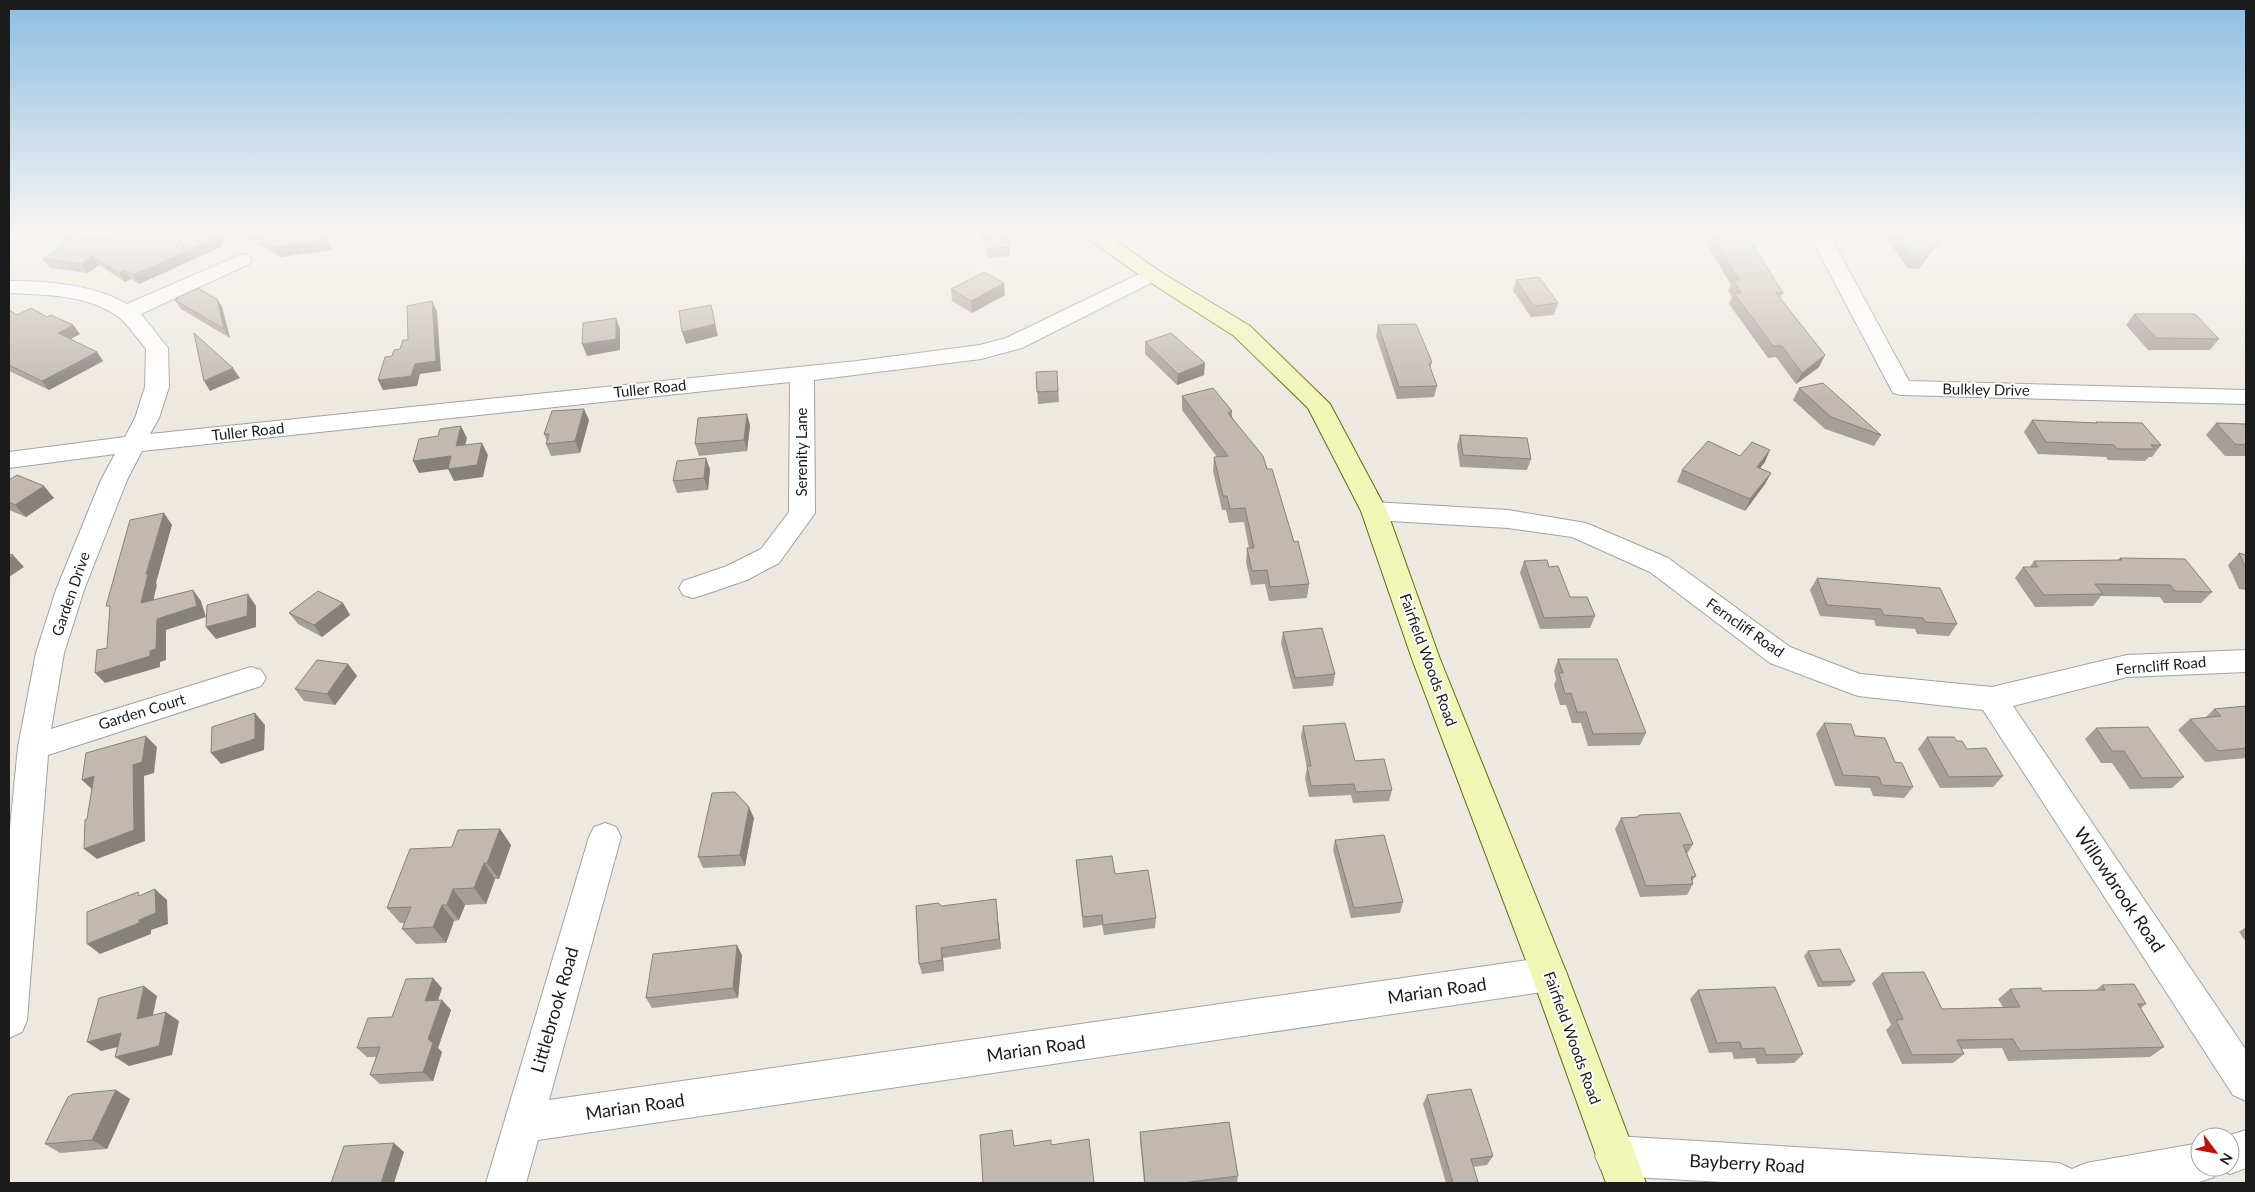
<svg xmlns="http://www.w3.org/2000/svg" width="2255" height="1192" font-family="Lato,sans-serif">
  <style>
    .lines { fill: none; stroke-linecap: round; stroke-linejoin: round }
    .minor-casing { stroke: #a2a2a2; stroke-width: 2 }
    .secondary-casing { stroke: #5d6c09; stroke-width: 2 }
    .minor { fill: #fff; fill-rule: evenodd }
    .secondary { fill: #f0f6b6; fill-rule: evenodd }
    .wall { fill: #a69e98 }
    .shaded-wall { fill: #87817c }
    .building { fill: #c1b8b1; stroke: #87817c }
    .labels { text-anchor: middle; stroke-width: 4; stroke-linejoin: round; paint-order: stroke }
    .street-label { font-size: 15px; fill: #1b1b1b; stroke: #fff }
    .near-street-label { font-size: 18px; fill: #1b1b1b; stroke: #fff }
  </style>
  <rect width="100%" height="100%" fill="#ede9e1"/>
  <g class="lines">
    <!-- minor casing -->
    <g class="minor-casing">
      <path id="minor" d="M1809 234H1829L1909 381 2246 390V404L1901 395 1893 393Z
        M242 254 249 256 252 260 249 264 141 314 168 348 169 387 159 418 150 434 857 361 980 345 1006 338 1145 271 1152 269 1159 271 1162 275 1159 279 1022 348 981 359 814 380 815 513 779 563 747 580 703 595 693 598 683 595 679 588 683 581 727 566 761 549 789 512 790 382 142 451 127 480 84 590 64 653 51 729 251 667 261 670 266 678 261 686 48 755 27 1020 22 1032 9 1038V838L18 747 36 653 56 590 101 480 115 454 9 468V452L125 437 135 418 145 387 146 349C138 339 130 328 121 319 90 294 46 295 9 293V281C48 281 92 284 127 304Z
        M1374 502 1508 510 1586 523 1668 558 1790 647 1860 674 1992 687 2127 655 2246 650V672L2127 677 2013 706 2246 1050V1101L2233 1095 1983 710 1858 696 1770 663 1650 572 1572 537 1508 528 1374 520 1365 517 1361 511 1365 505Z
        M605 823 616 827 621 837 549 1100 1549 957 1561 962 1567 974 1561 986 1549 991 538 1140 526 1183H486L589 837 594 827Z
        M2246 1130V1168L2230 1174 2217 1168 2214 1177 2196 1183H1740L1615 1176 1601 1170 1595 1156 1601 1142 1615 1136 2059 1163 2072 1169 2086 1163 2200 1143V1167H2230V1137H2224Z"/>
    </g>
    <!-- secondary casing -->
    <g class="secondary-casing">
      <path id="secondary" d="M1087 234H1107L1159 271 1250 326 1330 404 1387 511 1440 659 1567 974 1646 1183H1606L1531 974 1412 659 1361 511 1308 408 1234 336 1145 279 1093 242Z"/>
    </g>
    <!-- minor -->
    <use href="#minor" class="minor"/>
    <!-- secondary -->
    <use href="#secondary" class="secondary"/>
  </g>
  <!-- wall -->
  <path class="wall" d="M58 234 186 249 190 234H227L221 247 139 284 131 279 125 282 99 265 88 273 50 268 43 259 65 243Z
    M240 234H316L327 239 333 250 280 257 242 236Z
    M980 234H1006L1009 247 1010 256 988 258 985 243H982Z
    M1709 234H1746L1783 293 1780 298 1825 355 1819 367 1796 384 1776 357 1768 358 1729 304 1732 297 1728 291 1731 285 1706 243Z
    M1884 234H1943L1919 269 1907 268Z
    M1516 280 1558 303 1554 315 1531 317 1513 291Z
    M951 289 1005 295 972 313 952 301Z
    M176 298 217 299 222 307 230 338 181 309 175 300 178 299Z
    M9 310 17 315 47 317 73 325 80 334 70 339 97 352 103 361 49 390 9 371Z
    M2134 314 2219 339 2210 350H2148L2126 325Z
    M1378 325 1432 362 1430 369 1437 386 1434 397 1397 399 1376 336Z
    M1145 342 1204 375 1177 385 1145 354Z
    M1057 371 1059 402 1038 404 1036 372Z
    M1799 388 1881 435 1874 446 1825 429 1793 400Z
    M1182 396 1232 411V417L1267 469 1309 584 1307 598 1269 601 1265 584 1251 585 1246 562 1247 548H1249L1244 522 1229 523 1226 510H1222L1213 471 1214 457H1217L1182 410Z
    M589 420 580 453 551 456 546 444 547 441 544 434Z
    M2032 420 2095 423 2096 422 2161 445 2152 457H2149L2145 461 2108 460 2106 457 2038 454 2024 432Z
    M2216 423 2246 424V456H2225L2206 435Z
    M750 425 747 451 699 456 695 444Z
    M1460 435 1531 459 1527 470 1460 467 1457 446Z
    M1740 456 1765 462 1760 468 1771 473 1765 484 1745 511 1677 482 1682 470Z
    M710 469 708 490 677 493 673 481Z
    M9 480 54 498 26 517 9 510Z
    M2239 553 2246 555V590L2239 589 2228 565Z
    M2120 558 2212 592 2201 603H2164L2160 597 2101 596 2093 606 2035 607 2015 578 2023 567H2030L2034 561 2118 560Z
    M1524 561 1595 616 1590 628 1540 629 1520 573Z
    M1817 578 1957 624 1949 636 1917 634 1915 629 1876 626 1874 620 1820 616 1810 590Z
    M343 603 350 615 322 637 298 624 289 613Z
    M1283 632 1335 674 1333 686 1293 689 1281 643Z
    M1558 659 1646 733 1640 745 1588 746 1581 723H1572L1566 705H1560L1554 685 1556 679 1554 671Z
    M348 664 357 676 335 705 304 701 295 689Z
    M2246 706V758L2205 762 2178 730 2190 719 2205 718 2214 709Z
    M1824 723 1855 736 1895 762 1913 787 1904 798 1873 796 1870 788 1835 786 1816 734Z
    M1303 726 1355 761 1392 790 1389 801 1353 803 1351 795 1309 797 1305 778 1307 768 1301 737Z
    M2096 728 2184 777 2172 788 2130 789 2112 763H2101L2085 739Z
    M1927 737 1967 749 2003 776 1993 787 1940 788 1918 749Z
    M1638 817 1693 844 1687 854 1696 876 1692 881 1693 884 1687 895 1640 897 1615 829 1621 818Z
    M754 818 745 866 703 868 698 857Z
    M500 829 511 845 499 879H495L486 904 465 905 459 920 454 921 446 943 416 944 402 929 404 923H400L387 908 452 847Z
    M1335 840 1403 902 1400 913 1351 918 1333 850Z
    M1076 860 1156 918 1155 928 1104 935 1102 925 1083 928Z
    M942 906 997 910 1001 949 943 958 944 971 922 974 919 964Z
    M2246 927V942L2239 932Z
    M1808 951 1855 981 1850 986 1818 987 1804 956Z
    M742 955 738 998 652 1008 646 998Z
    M1882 973 1942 1009 2003 1007 1998 999 2010 989 2042 991 2096 990 2102 985 2146 1004 2141 1008 2164 1047 2150 1057 2008 1061 2002 1048 1962 1049 1964 1054 1953 1063 1902 1064 1886 1030 1891 1025 1872 983Z
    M442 988 438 1001 451 1010 438 1048 442 1052 433 1081 380 1084 370 1075 376 1057H367L357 1048 392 1017Z
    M1698 990 1803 1054 1794 1063 1757 1064 1755 1058 1734 1059 1732 1052 1709 1053 1690 999Z
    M116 1090 130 1099 107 1149 60 1153 45 1144Z
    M1427 1095 1493 1156 1487 1165 1473 1167 1478 1182V1183H1446L1423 1104Z
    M1140 1132 1238 1176 1237 1183H1144L1140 1141Z"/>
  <!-- shaded-wall -->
  <path class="shaded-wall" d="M177 234H178L187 251 218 234H227L221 247 139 284 133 275Z
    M1942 234H1943L1919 269 1925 258Z
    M327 239 333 250 280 257 273 247Z
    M92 256 99 265 88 273 81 264Z
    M125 270 131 279 125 282 119 273Z
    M1004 283 1005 295 972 313 971 301Z
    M217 299 222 307 230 338 224 329Z
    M432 301 437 311 441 371 420 374 417 386 383 390 378 380 411 376Z
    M711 305 718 336 686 344 682 332Z
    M616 318 620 329V350L587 356 582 344Z
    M73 325 80 334 65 342 58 333Z
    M97 352 103 361 49 390 42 381Z
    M1825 355 1819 367 1796 384 1802 373Z
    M1205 363 1204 375 1177 385 1178 374Z
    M233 368 240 378 210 391 204 381Z
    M584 409 589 420 580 453 575 441Z
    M747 414 750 425 747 451 744 440Z
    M461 426 467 438 462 458 456 446Z
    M482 443 488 455 483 477 454 481 448 469Z
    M1770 450 1765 462 1752 478 1757 467Z
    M451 456 457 468 419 473 413 461Z
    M706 458 710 469 708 490 704 478Z
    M1771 473 1765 484 1745 511 1750 499Z
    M44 486 54 498 26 517 15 505Z
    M164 513 172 525 156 583 157 585 150 614 141 603 146 574Z
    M13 555 24 567 9 577V558Z
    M193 590 201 601 206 617 166 630V660L160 662V667L105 683 95 673 150 651 157 619Z
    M248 594 256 606V627L216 639 206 627Z
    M343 603 350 615 322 637 314 625Z
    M348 664 357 676 335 705 327 694Z
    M255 713 265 725 264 750 221 764 211 753Z
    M146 736 157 747 154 773 144 776 145 841 97 859 84 849 133 765Z
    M94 776V791L82 780Z
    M749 807 754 818 745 866 740 855Z
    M500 829 511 845 499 879 487 863Z
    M484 863 495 879 486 904 474 888Z
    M155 889 167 900 168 924 151 930V934L100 954 87 944 139 920Z
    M453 889 465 905 459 920 447 905Z
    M996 899 997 910 1001 949 999 939Z
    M442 905 454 921 446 943 433 927Z
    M737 945 742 955 738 998 733 988Z
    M941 948 943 958 944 971 942 960Z
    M433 978 442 988 434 1011 425 1001Z
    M144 986 157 996 150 1029 137 1019Z
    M442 1000 451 1010 438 1048 442 1052 433 1081 423 1072 428 1039Z
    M166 1012 179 1021 172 1055 129 1066 115 1057Z
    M121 1033 135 1043 101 1051 87 1042Z
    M116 1090 130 1099 107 1149 92 1140Z
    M394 1143 404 1152 394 1183H381Z"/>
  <!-- building -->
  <path class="building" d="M58 234 139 242 143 234H177L185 250 190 234H218L216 238 133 275 125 270 119 273 92 256 81 264 43 259 68 241Z
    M251 234H316L327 239 273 247Z
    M981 234H1006L1009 247 987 249 985 234Z
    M1711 234H1746L1783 293H1776L1825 355 1802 373 1782 346H1773L1734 293H1741L1733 280H1739Z
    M1897 234H1942L1925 258 1912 257Z
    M984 272 1004 283 971 301 951 289Z
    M1539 277 1558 303 1534 306 1516 280Z
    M198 288 217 299 224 329 175 300 178 299 176 298Z
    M432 301 436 361 415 364 411 376 378 380 385 357 392 356 394 350 400 349 403 340H408L407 306Z
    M711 305 715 324 682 332 679 311Z
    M31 308 47 317 51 315 73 325 58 333 97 352 42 381 9 365V310L17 315Z
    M2134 314H2195L2219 339 2156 338Z
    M616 318V339L582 344 583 323Z
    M1416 324 1432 362 1429 364 1437 386 1399 387 1378 325Z
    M194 333 233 368 204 381Z
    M1171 333 1205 363 1178 374 1145 342Z
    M1057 371 1058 391 1037 392 1036 372Z
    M1823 383 1881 435 1831 417 1799 388Z
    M1213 388 1232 411 1228 413 1263 456 1267 469H1272L1294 542 1298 541 1309 584 1270 587 1267 570 1252 571 1247 548H1254L1245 508 1230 509 1227 496H1223L1214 457 1228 456 1182 396Z
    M584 409 575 441 546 444 549 434H544L552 411Z
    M747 414 744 440 695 444 698 418Z
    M2032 420 2097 423 2096 422 2142 423 2161 445H2151L2155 449H2117L2114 445 2046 442Z
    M2216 423 2246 424V445L2235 444Z
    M461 426 456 446 482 443 477 465 448 469 451 456 413 461 419 439 438 436 440 429Z
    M1460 435 1527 438 1531 459 1463 455Z
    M1708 441 1740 456 1752 442 1770 450 1757 467 1771 473 1750 499 1682 470Z
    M706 458 704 478 673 481 677 461Z
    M17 475 44 486 15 505 9 502V480Z
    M164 513 146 574H148L141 603 193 590 197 606 157 619 156 649 150 651V656L95 673 97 650 107 648 110 606H106L130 520Z
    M2239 553 2246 555V569Z
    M9 554 13 555 9 558Z
    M2120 558 2185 559 2212 592 2175 591 2170 585 2095 584 2103 594 2044 595 2023 567H2038L2034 561 2122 560Z
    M1547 560 1549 567 1558 566 1570 597H1587L1595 616 1544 618 1524 561Z
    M1817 578 1940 588 1957 624 1925 622 1923 618 1884 615 1881 609 1827 605Z
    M318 591 343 603 314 625 289 613Z
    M248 594 247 616 206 627 207 605Z
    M1322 628 1335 674 1295 678 1283 632Z
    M1558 659H1617L1646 733 1593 734 1586 712H1577L1571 693 1565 694 1559 673H1563Z
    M317 660 348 664 327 694 295 689Z
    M2246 706V748L2218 751 2190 719 2221 716 2214 709Z
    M255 713V739L211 753 212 727Z
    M1345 723 1355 761 1384 759 1392 790 1356 792 1354 784 1311 786 1307 766H1311L1303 726Z
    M1824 723 1851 724 1855 736 1885 738 1895 762 1902 763 1913 787 1882 785 1879 777 1843 775Z
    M2148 727 2184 777 2142 778 2124 751H2112L2096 728Z
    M146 736 142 762 133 765 134 830 84 849 85 820 87 819 94 776 82 780 86 753Z
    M1927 737H1954L1957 741H1962L1967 749 1986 748 2003 776 1949 777Z
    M735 792 749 807 740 855 698 857 712 793Z
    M1680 813 1693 844 1683 845 1696 876 1691 877 1693 884 1646 886 1621 818 1638 817 1639 815Z
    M500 829 487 863H484L474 888 453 889 447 905H442L433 927 402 929 411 907 387 908 410 849 452 847 458 830Z
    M1384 835 1403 902 1354 908 1335 840Z
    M1112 856 1115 874 1148 870 1156 918 1103 925 1102 915 1083 917 1076 860Z
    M155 889 156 913 139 920V923L87 944V912L138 892 139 896Z
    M996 899 999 939 941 948 942 960 919 964 916 906 938 903 942 906Z
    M737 945 733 988 646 998 653 954Z
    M1840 949 1855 981 1822 982 1808 951Z
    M1924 972 1942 1009 2020 1007 2010 989 2041 988 2042 991 2105 990 2102 985 2134 984 2146 1004H2138L2164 1047 2020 1051 2013 1039 1957 1040 1964 1054 1912 1055 1896 1020 1903 1019 1882 973Z
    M433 978 425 1001 442 1000 428 1039 433 1043 423 1072 370 1075 380 1047 357 1048 368 1018 392 1017 406 979Z
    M144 986 137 1019 166 1012 159 1046 115 1057 121 1033 87 1042 99 998Z
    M1775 987 1803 1054 1766 1055 1764 1048 1742 1049 1740 1042 1717 1043 1698 990Z
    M1471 1089 1493 1156 1471 1159 1478 1182 1472 1183H1453L1427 1095Z
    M116 1090 92 1140 45 1144 68 1097 73 1094Z
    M1229 1122 1238 1176 1183 1183H1145L1140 1132Z
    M1012 1130 1014 1146 1051 1140V1145L1089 1139 1094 1183H983L980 1135Z
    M394 1143 381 1183H331L344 1146Z"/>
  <!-- sky -->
  <linearGradient id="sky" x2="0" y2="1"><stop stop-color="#8cbde2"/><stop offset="0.58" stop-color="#f7f5f2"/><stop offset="1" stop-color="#f7f5f2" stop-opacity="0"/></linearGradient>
  <rect width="2255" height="401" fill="url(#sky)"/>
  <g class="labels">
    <!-- street labels -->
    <g class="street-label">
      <text transform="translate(650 389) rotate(-6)" y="5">Tuller Road</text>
      <text transform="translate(1986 390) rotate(1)" y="5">Bulkley Drive</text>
      <text transform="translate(248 432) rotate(-6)" y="5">Tuller Road</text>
      <text transform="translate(802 452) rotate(-90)" y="5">Serenity Lane</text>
      <text transform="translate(71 594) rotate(-71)" y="5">Garden Drive</text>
      <text transform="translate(1745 628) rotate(35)" y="5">Ferncliff Road</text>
      <text transform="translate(1428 660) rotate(70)" y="5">Fairfield Woods Road</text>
      <text transform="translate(2161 666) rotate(-5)" y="5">Ferncliff Road</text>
      <text transform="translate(142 712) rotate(-17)" y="5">Garden Court</text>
      <text transform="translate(1572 1038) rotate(70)" y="5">Fairfield Woods Road</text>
    </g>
    <!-- near-street labels -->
    <g class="near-street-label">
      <text transform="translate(2119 890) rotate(56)" y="6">Willowbrook Road</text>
      <text transform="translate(1437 991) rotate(-8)" y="6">Marian Road</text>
      <text transform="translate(555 1010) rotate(-74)" y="6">Littlebrook Road</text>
      <text transform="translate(1036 1049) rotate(-8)" y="6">Marian Road</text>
      <text transform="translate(635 1107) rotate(-8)" y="6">Marian Road</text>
      <text transform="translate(1747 1164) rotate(3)" y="6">Bayberry Road</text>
    </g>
  </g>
  <!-- border -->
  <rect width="2255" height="1192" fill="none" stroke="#1b1b1b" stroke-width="20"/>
  <!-- north arrow -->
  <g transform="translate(2215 1152) rotate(122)"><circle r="24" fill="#ffffff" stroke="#a4a4a4"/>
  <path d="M0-4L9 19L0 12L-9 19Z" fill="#c01007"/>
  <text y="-8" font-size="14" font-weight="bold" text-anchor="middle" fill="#1b1b1b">N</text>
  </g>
</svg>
